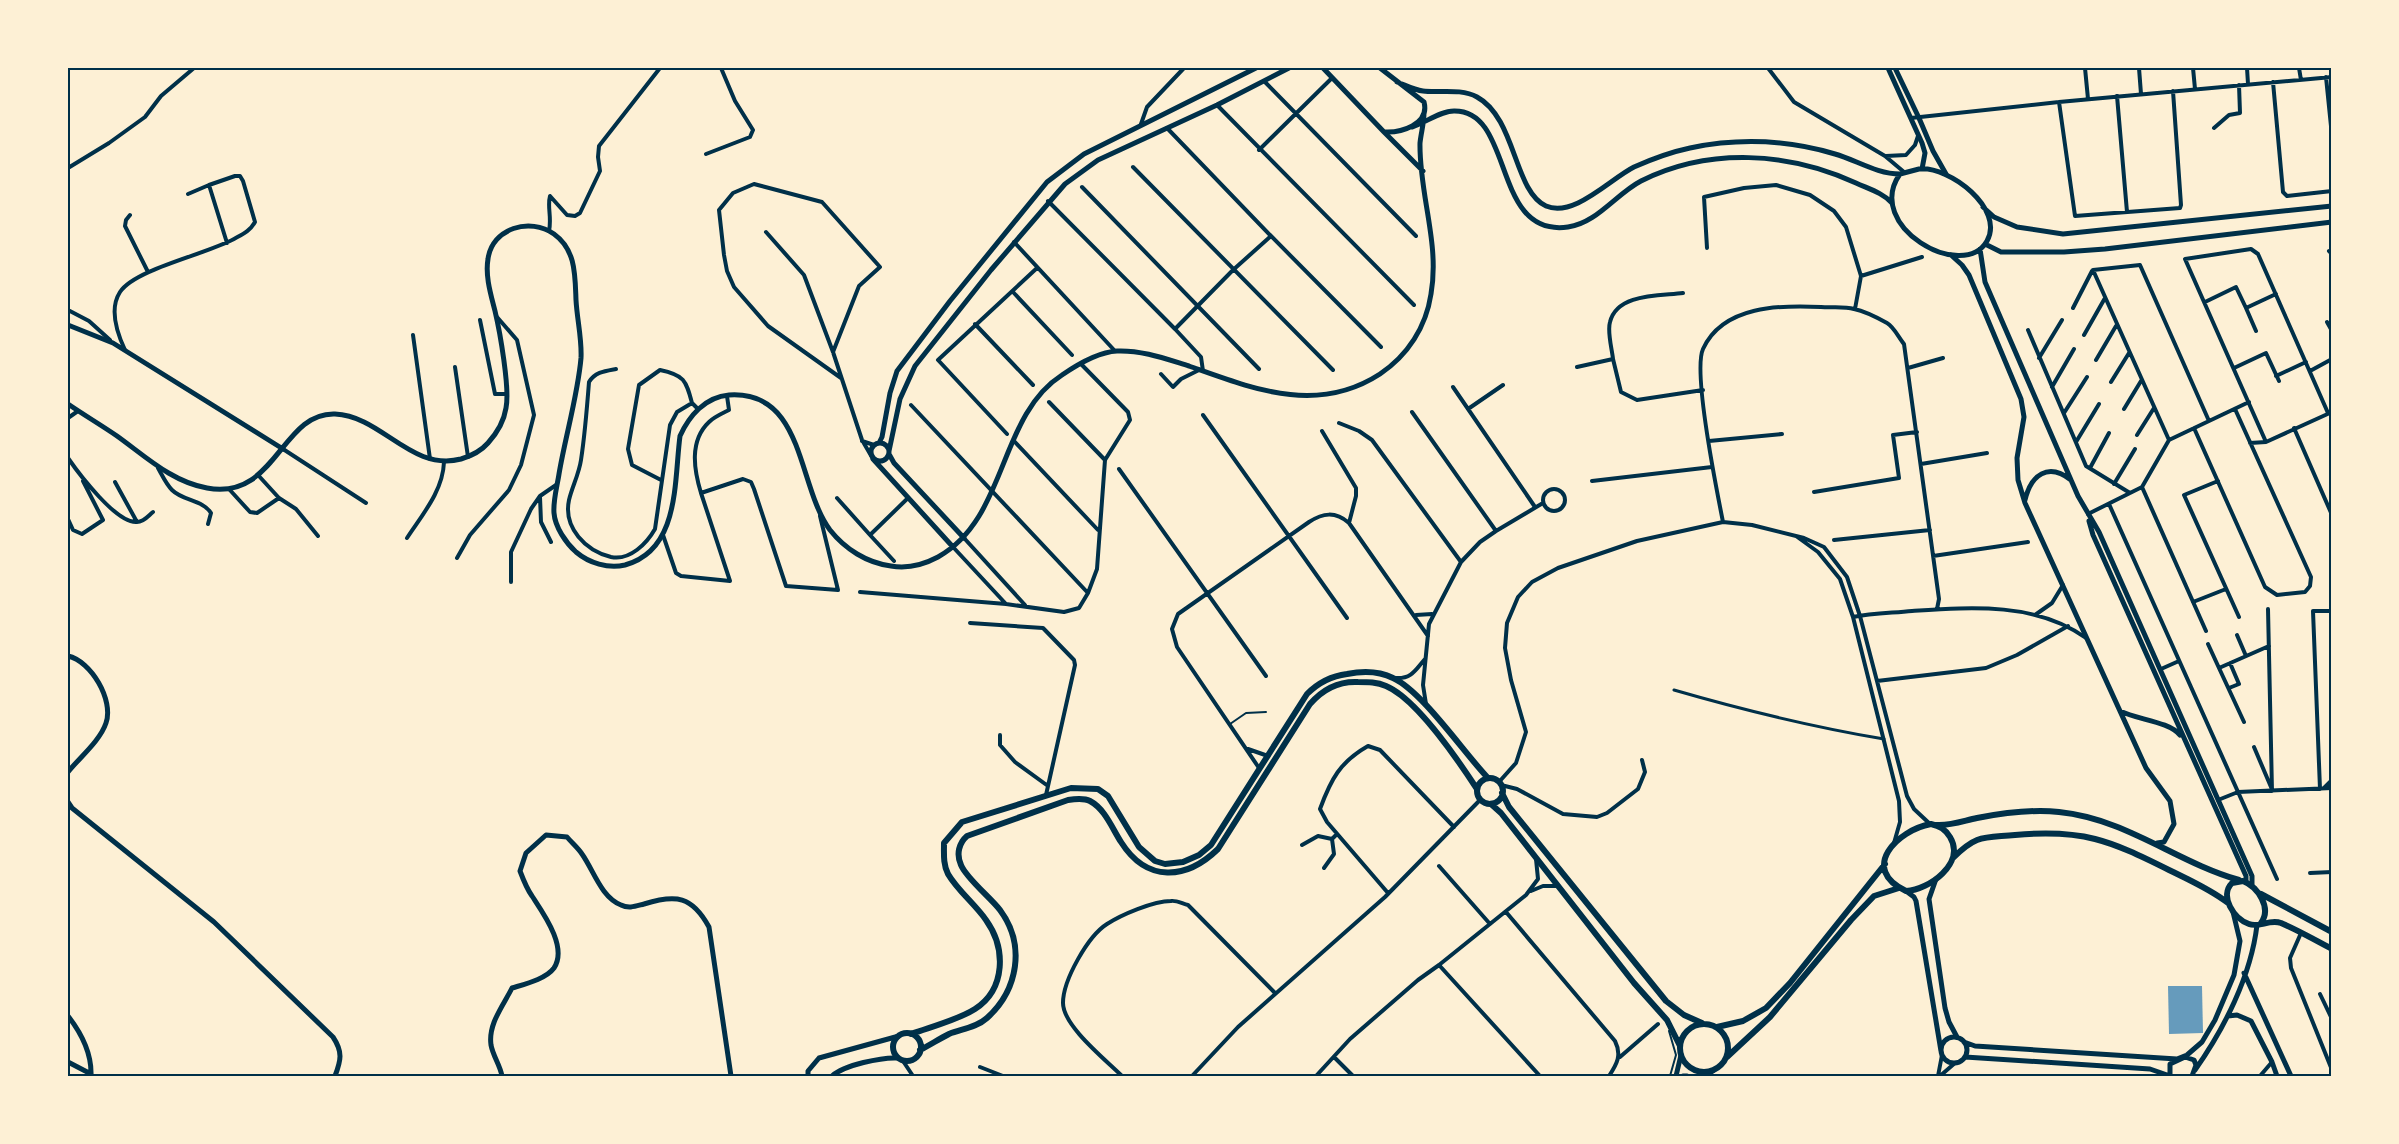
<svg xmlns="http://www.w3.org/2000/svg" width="2399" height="1144" font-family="'IBM Plex Sans',sans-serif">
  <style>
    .water { fill: #669bbc }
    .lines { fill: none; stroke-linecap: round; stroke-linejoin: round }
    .service { stroke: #003049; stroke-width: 2 }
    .pedestrian { stroke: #003049; stroke-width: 3 }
    .minor { stroke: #003049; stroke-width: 4 }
    .tertiary { stroke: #003049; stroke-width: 5 }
    .secondary { stroke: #003049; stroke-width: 5 }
    .primary { stroke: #003049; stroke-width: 6 }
    .neatline { fill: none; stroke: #003049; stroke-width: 2 }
  </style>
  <rect width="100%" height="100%" fill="#fdf0d5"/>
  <!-- water -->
  <path class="water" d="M2168 986H2202L2203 1033 2169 1034Z"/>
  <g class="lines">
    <!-- service -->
    <path class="service" d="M1230 724 1246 713 1266 712
      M1669 1031 1676 1055 1670 1076"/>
    <!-- pedestrian -->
    <path class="pedestrian" d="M1674 690C1743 710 1813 727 1884 739"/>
    <!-- minor -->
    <path class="minor" d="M1768 68 1794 102 1885 156 1904 172
      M2085 68 2088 99
      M2139 68 2141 94
      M2193 68 2195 89
      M2247 68 2248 84
      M2299 68 2301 80
      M2326 77 2332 136
      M1264 81 1416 236
      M2273 82 2283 192 2287 196 2332 191
      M2117 96 2127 212
      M2059 102 2075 216 2180 208 2181 205 2173 91
      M1217 105 1414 305
      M1911 118 2059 102 2332 77
      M1141 124 1147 107 1184 68
      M1167 128 1271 236 1381 347
      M2214 128 2229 115 2240 113 2239 85
      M1259 150 1332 78
      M706 154 750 137 753 130 735 101 721 68
      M1886 156 1906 155 1915 145 1918 136
      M1133 167 1333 370
      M68 168 109 143 145 117 161 96 194 68
      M1082 187 1259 369
      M188 194 209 185 227 243
      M1048 201 1175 329 1201 357 1203 371
      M130 215 126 220 125 226 148 272
      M549 231C552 217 547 207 550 196L567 215 575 216 580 213 600 171 598 157 599 146 660 68
      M766 232 804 275 833 352 862 440 873 459
      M1014 242 1115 351
      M1707 248 1704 197 1744 188 1776 185 1810 195 1834 211 1846 227 1861 276 1855 309
      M2329 251 2332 254
      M2093 270 2140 265 2209 421
      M2093 270 2169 440
      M1861 276 1922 257
      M1013 292 1072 355
      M2205 302 2236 287 2246 308
      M2073 308 2092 271
      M68 310 89 321 110 340
      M480 320 495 394H507
      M2327 322 2332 331
      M975 324 1033 385
      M1175 329 1233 270 1271 236
      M2028 330 2086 466 2130 493
      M2256 331 2246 308 2276 294
      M413 335 430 459
      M2084 335 2105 298
      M125 350C117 333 109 309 120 292 135 269 207 254 234 239 243 234 250 231 255 222L243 181 240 176H235L209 185
      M833 352 859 286 880 267 822 202 754 184 733 193 719 210 724 255 727 271 734 287 768 326 841 378
      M2039 358 2062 320
      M1613 359C1612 349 1607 332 1610 322 1617 293 1660 296 1683 293
      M2096 360 2116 326
      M455 367 468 457
      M1577 367 1613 359 1621 392 1637 400 1703 390
      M1908 368 1943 358
      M2234 368 2266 353 2279 381
      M616 369C605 371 595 372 589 382 587 408 585 434 581 460 579 474 572 487 569 500 563 528 586 551 611 557 630 561 647 543 655 529L670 425 677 412 692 403 698 409
      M2310 371 2332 359
      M1161 374 1173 387 1181 379 1199 370
      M2276 376 2306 362
      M2111 382 2129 353
      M1453 387 1535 507
      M2052 387 2074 349
      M1049 402 1105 460
      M911 405 1088 593
      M1468 409 1503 385
      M2124 409 2141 381
      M1412 412 1496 531
      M2064 413 2087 377
      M1203 415 1347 618
      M68 418 78 411
      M1339 423 1359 431 1372 440 1461 562
      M2194 428 2265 587 2277 595 2305 592 2310 586 2311 577 2235 409
      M2294 428 2332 515
      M1322 431 1356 488V496L1349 523
      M1007 434 938 360 1037 268
      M2137 435 2154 408
      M862 441 874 445
      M1014 441 1098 530
      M1709 441 1782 434
      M2076 442 2099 404
      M2266 442 2185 259 2251 249 2258 254 2328 413
      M2250 443 2266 442 2332 412
      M283 449 366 503
      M68 458C79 474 117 524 137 522 144 522 148 516 153 512
      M1921 464 1987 453
      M158 468C162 475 166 484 172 490 183 501 203 500 211 513L208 524
      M2090 468 2109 433
      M1119 469 1266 676
      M258 475 279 498 296 509 318 536
      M661 480 632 465 628 449 639 385 660 370C684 375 686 380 692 403
      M1592 481 1712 467
      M2218 481 2184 495 2239 617
      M115 482 137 522
      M2114 484 2135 449
      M2142 487 2206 631
      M1543 500a11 11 0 1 1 22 0a11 11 0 1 1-22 0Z
      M229 489 250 512 257 513 279 498
      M1814 492 1899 478 1893 435 1917 432
      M701 493C694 470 689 441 709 422 714 417 723 413 729 410L727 396
      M540 497 541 522 551 542
      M837 498 870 535
      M2109 504 2277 879
      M2088 514 2142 487 2169 440 2249 402
      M68 519 73 530 82 534 103 520 83 481
      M1723 522C1717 492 1693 371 1703 349 1723 305 1781 305 1821 307 1831 308 1844 306 1854 309 1864 311 1878 318 1887 323 1894 327 1899 338 1904 344L1939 599 1937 609
      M663 535 676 573 681 576 730 581 701 493 743 479 751 482 754 489 786 586 838 590 820 516
      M1796 536 1818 552 1840 579 1853 617 1899 801 1900 822 1894 843
      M407 538C422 515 443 491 444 462
      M964 538 1025 605
      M1834 540 1930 530
      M953 547 1006 604
      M1933 556 2028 542
      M457 558 470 535 509 490 521 465 534 415 517 340 497 317
      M894 561 870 535 908 498
      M511 582V552L531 509 540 496 556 485
      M860 592 1006 604 1064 612 1079 608 1088 593 1097 569 1105 460 1130 420 1128 412 1081 364
      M2193 602 2226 589
      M2268 609 2272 791
      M1416 615 1432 614
      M2035 615 2052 603 2063 585
      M1853 617C1872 613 1893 613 1912 611 1971 607 2036 602 2086 638
      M970 623 1043 628 1074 660 1075 665 1046 795
      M2237 635 2246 656
      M2208 644 2219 668 2269 646
      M2219 668 2244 722
      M2161 669 2179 661
      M1396 678C1412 679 1416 669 1425 659
      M1877 681 1986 668 2017 655 2068 626
      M2229 688 2239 684 2230 663
      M1426 704 1423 685 1429 624 1461 562 1480 542 1496 531 1543 503
      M1000 735V745L1015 762 1048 786
      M2254 747 2271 787
      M1248 749 1268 756
      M1259 768 1177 647 1172 629 1178 614 1309 522C1323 513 1335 511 1349 523L1428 636
      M1499 782 1516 763 1526 732 1511 680 1505 648 1507 623 1518 597 1532 582 1558 568 1637 541 1723 522 1752 525 1804 538 1824 547 1847 577 1860 616 1907 796 1914 809 1930 824
      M1501 785 1517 789 1563 814 1597 817 1607 813 1638 789 1645 772 1642 760
      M2324 788 2332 780
      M2320 789 2313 611H2332
      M2218 800 2238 792 2332 788
      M1302 845 1318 836 1332 839
      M1439 866 1490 924
      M1324 868 1334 854 1332 839 1337 834
      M2310 873 2332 872
      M1531 891 1543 886H1557
      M1388 893 1327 822 1320 809C1331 779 1340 762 1368 746L1380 750 1454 827
      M1506 912 1615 1041C1622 1055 1617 1064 1609 1076
      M2301 933 2290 958 2291 968 2332 1070
      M1439 965 1540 1076
      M2320 994 2332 1019
      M1334 1057 1353 1076
      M1620 1057 1658 1024
      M903 1061 913 1076
      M980 1067 1003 1076
      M1122 1076C1106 1060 1063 1026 1063 1003 1063 980 1088 936 1107 924 1121 915 1153 901 1171 901 1176 900 1183 904 1188 905L1275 993
      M1192 1076 1238 1027 1385 897 1480 800
      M1316 1076 1350 1039 1418 980 1439 965 1526 895 1538 879 1536 859
      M1707 1076 1716 1069
      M1938 1076 1942 1055
      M1940 1076 1955 1063
      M2260 1076 2272 1062"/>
    <!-- tertiary -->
    <path class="tertiary" d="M1919 118 1933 151 1946 174"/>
    <!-- secondary -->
    <path class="secondary" d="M1323 68 1384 132C1400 133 1430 125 1424 102L1380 68
      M1888 68 1922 143 1925 153 1922 169
      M1895 68 1919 118
      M1397 82C1405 85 1414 90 1423 91 1439 93 1461 88 1477 97 1516 118 1514 192 1546 206 1574 218 1610 179 1634 167 1652 159 1671 152 1690 148 1738 138 1788 140 1835 154 1856 160 1877 174 1900 174
      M1412 127C1425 123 1440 111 1454 111 1515 110 1491 238 1568 227 1597 223 1616 194 1641 181 1709 147 1789 152 1856 183 1869 189 1883 193 1892 203
      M1384 132 1423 171
      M1919 169C1950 166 2005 209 1987 241 1963 283 1863 226 1900 174Z
      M1983 207 1994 217 2017 227 2063 234 2332 206
      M1985 244 2001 252H2064L2105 249 2332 222
      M1980 249 1985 282 2078 496 2099 532 2252 876V886
      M1951 255 1962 265 1969 275 2021 399 2024 417 2017 458 2018 480 2025 503 2146 768 2170 801 2174 824 2164 842 2157 843
      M68 325 113 343 283 449
      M68 404C84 415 101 425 117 436 145 456 172 482 207 488 276 501 281 412 335 414 382 416 411 472 461 459 471 456 481 451 488 443 497 433 504 421 506 408 510 389 500 332 495 311 491 295 485 276 488 259 492 228 530 217 554 234 576 250 575 275 576 300 577 319 582 339 581 358 578 394 565 438 559 474 557 487 553 500 554 513 555 527 566 543 576 552 589 563 608 569 625 565 680 550 674 481 680 436 689 416 705 397 729 395 805 390 797 486 830 530 845 549 867 563 891 566 908 569 923 565 938 557 1008 518 998 416 1062 375 1078 364 1098 352 1117 351 1142 350 1166 359 1189 366 1254 389 1317 415 1380 374 1408 355 1426 327 1431 294 1440 243 1419 194 1420 143 1421 133 1424 123 1424 113
      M871 452a9 9 0 1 1 18 0a9 9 0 1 1-18 0Z
      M879 443 882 437 890 393 897 371 950 301 1047 182 1084 154 1256 68
      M889 451 900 399 915 366 991 270 1065 184 1098 160 1217 105 1289 68
      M889 454 894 463 964 538
      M873 459 953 547
      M2025 500C2031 475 2048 462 2071 480
      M2089 521 2093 535 2246 876V882
      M68 656C91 661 114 700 106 723 100 741 79 758 68 772
      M2120 711C2138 720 2168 721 2180 735
      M68 802 72 808 214 922 333 1037C343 1052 341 1060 335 1076
      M1936 879 1929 899 1945 1008 1949 1022 1957 1037
      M1906 891 1914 897 1916 901 1941 1051
      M2244 973 2291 1076
      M68 1016C82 1034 92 1053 91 1076
      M2228 1016 2237 1015 2251 1021 2272 1062 2277 1076
      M1941 1050a13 13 0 1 1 26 0a13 13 0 1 1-26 0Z
      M1964 1042 1975 1046 2177 1059 2187 1055 2202 1042 2215 1020 2234 975 2240 941 2233 912
      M1965 1057 2150 1069 2170 1076
      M68 1062 91 1074
      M2195 1070C2224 1029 2251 976 2257 925
      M502 1076C500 1065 493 1056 491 1045 488 1024 503 1006 512 988 525 984 546 979 554 968 568 947 543 913 532 896 527 889 523 879 520 871L526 853 546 835 567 837C572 843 578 848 582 854 594 871 601 897 621 905 629 909 636 906 644 904 676 894 692 896 709 927L731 1076
      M808 1076V1071L819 1058 899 1036
      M832 1076C844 1065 882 1057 898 1058
      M1676 1076 1681 1055
      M1683 1076H1687
      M1702 1076 1708 1073
      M2170 1076V1064L2185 1057 2194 1060 2196 1065 2192 1076"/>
    <!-- primary -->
    <path class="primary" d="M1477 791a13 13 0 1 1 26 0a13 13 0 1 1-26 0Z
      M1502 793 1509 807 1666 1001 1684 1015 1702 1023
      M1491 804 1501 813 1634 983 1667 1020 1680 1046
      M1931 824C1940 826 1945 829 1950 837 1966 863 1929 890 1906 891 1859 869 1897 830 1931 824Z
      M1936 825C1951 826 1963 821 1977 818 2003 813 2032 809 2059 812 2127 819 2176 862 2239 880
      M1953 858C1977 834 1984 838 2015 835 2083 829 2109 840 2169 870 2189 880 2210 889 2228 903
      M2261 894 2332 932
      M2261 923C2272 908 2258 887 2243 881L2232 883C2219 896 2234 919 2249 924 2259 928 2269 919 2281 923 2298 930 2315 940 2332 949
      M1680 1048a24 24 0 1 1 48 0a24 24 0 1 1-48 0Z
      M1717 1027 1743 1021 1766 1008 1790 983 1885 864
      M893 1047a14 14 0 1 1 28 0a14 14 0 1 1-28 0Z
      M911 1034C930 1027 958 1020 975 1009 1006 989 1006 948 986 920 975 904 958 891 948 874 943 864 944 854 944 843L962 822 1071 788 1098 789 1108 796 1139 847 1155 861 1165 864 1183 862 1199 855 1211 845 1307 694C1318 683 1331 676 1347 674 1362 671 1379 671 1393 678 1422 691 1464 753 1488 778
      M920 1050C930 1045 939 1039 949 1034 961 1029 976 1028 987 1018 1018 990 1026 945 1000 910 991 898 966 878 961 865 956 854 959 843 967 836L1068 800C1075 799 1084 798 1090 801 1105 809 1112 828 1121 842 1147 883 1186 880 1218 849L1310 704C1323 689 1338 681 1358 682 1368 682 1377 682 1386 686 1417 699 1458 760 1477 789
      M1727 1057 1770 1017 1851 920 1874 896 1899 888"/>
  </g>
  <!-- border -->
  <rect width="2399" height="1144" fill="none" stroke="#fdf0d5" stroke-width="138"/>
  <rect x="69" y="69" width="2261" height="1006" class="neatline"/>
</svg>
